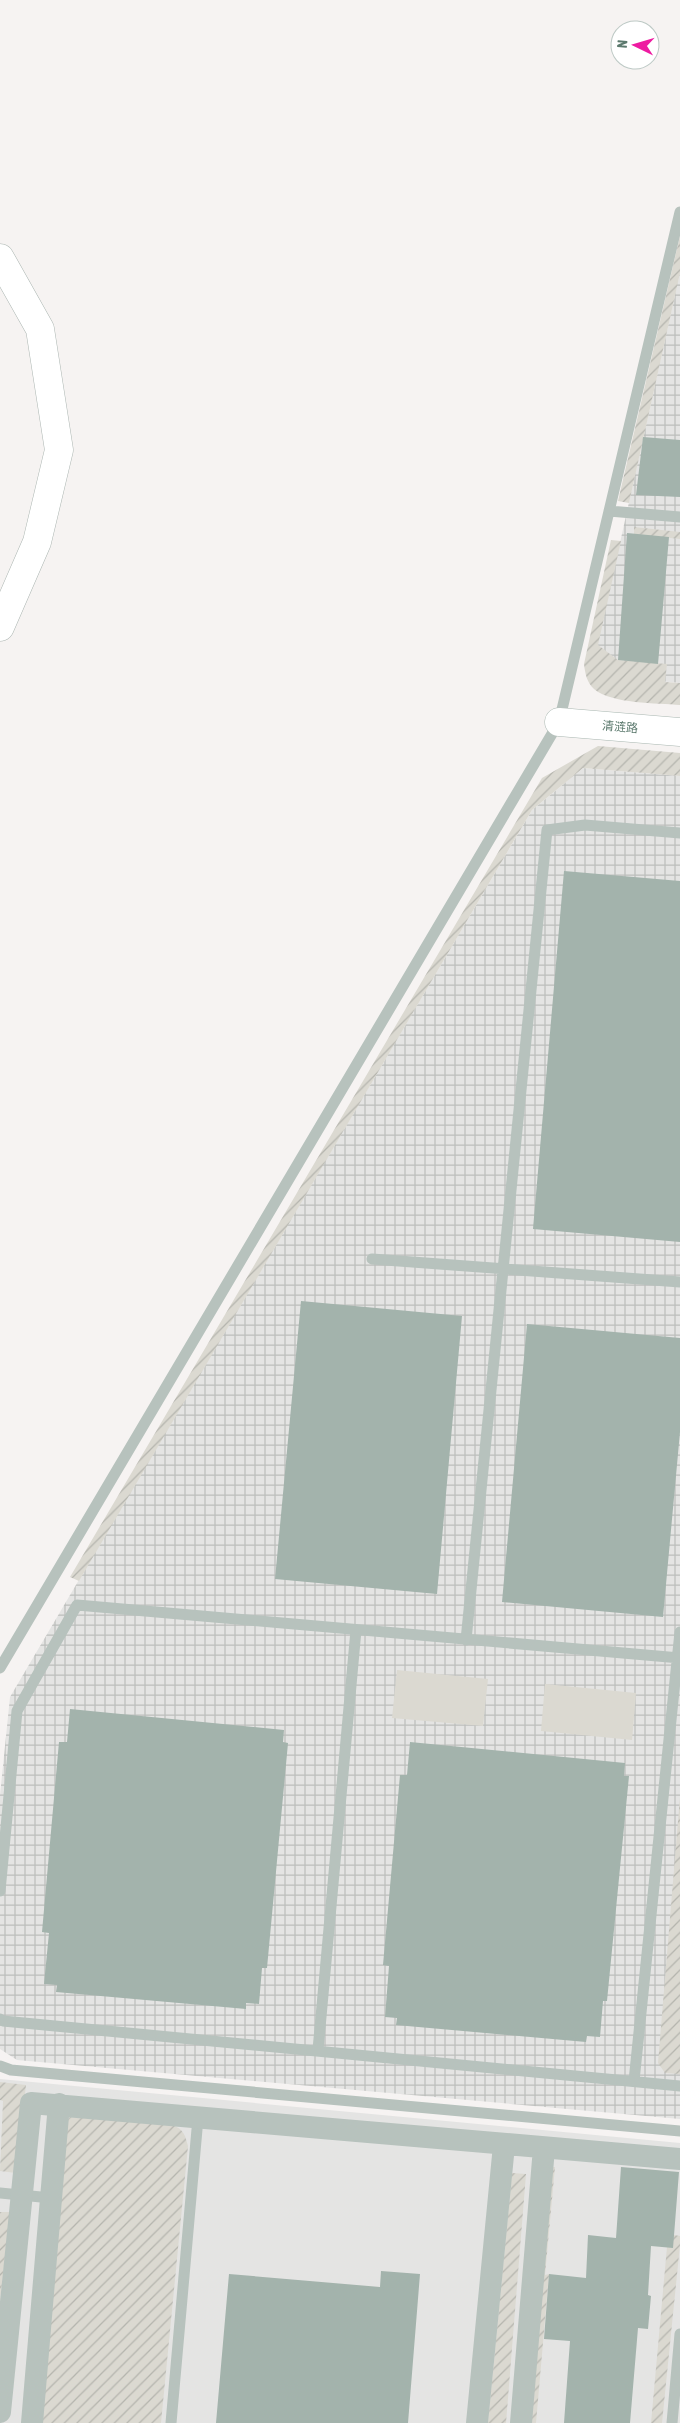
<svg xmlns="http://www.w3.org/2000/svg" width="680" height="2423" font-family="'Asap Condensed','Noto Sans SC',sans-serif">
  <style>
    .built { fill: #e4e4e3 }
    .industrial { fill: url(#industrial-grid) }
    .garden { fill: url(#garden-furrows) }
    .pitch { fill: #dbd9d1 }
    .building { fill: #a3b3ac }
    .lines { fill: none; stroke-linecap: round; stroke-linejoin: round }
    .secondary-casing { stroke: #a9b7b1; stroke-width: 29 }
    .highway-casing { stroke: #abb5b1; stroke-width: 29 }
    .lane { stroke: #b7c2bd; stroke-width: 11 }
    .street { stroke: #b7c2bd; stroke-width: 22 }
    .secondary { stroke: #fff; stroke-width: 28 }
    .highway { stroke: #fff; stroke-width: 28 }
    .labels { text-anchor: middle; stroke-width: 5; stroke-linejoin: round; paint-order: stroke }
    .street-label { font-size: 12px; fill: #5b796d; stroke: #fff }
  </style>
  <defs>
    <pattern id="industrial-grid" width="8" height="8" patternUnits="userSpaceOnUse" patternTransform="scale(1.25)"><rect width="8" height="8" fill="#e4e4e3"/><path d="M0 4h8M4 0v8" fill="none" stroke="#bcbebc"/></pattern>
    <pattern id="garden-furrows" width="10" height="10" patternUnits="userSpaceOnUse" patternTransform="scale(1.25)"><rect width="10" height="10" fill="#dbd9d1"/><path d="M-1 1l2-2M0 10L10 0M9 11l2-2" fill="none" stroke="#b5b5ae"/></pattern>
  </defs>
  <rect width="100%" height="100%" fill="#f6f3f2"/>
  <!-- built -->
  <path class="built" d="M0 2079 680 2143V2423H0Z"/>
  <!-- industrial -->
  <path class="industrial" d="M680 272V683L613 677 596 651Z
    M583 768 680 776V2119L17 2060 0 2049V1795L10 1697 532 810Z"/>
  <!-- garden -->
  <path class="garden" d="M680 236V273L629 503 618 501Z
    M634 527 680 532V539L634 534Z
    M611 540 621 541 598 645 618 660 667 664 665 682 680 683V705C657 703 612 704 594 689 587 683 585 673 584 664Z
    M598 746 680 753V776L583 768 532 810 79 1581 70 1577 542 778Z
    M680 1797V2074L665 2073 658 2063Z
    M0 2082 26 2085 16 2173 0 2171 3 2101 0 2100Z
    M70 2117 173 2125C184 2130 185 2135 188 2146L161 2423H38L64 2123Z
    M551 2167H555L545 2275 549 2274 536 2423H525Z
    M512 2173 526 2174 506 2423H488Z
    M0 2212H10L0 2301Z
    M674 2235 680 2236V2245L662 2423H651L667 2247Z"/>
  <!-- pitch -->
  <path class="pitch" d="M397 1670 488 1679 483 1726 392 1718Z
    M545 1684 636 1693 632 1740 541 1731Z"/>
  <!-- building -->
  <path class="building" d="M643 437 680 440V497L636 495Z
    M627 533 669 537 658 664 618 660Z
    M564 871 680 881V1242L533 1229Z
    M301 1301 462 1316 437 1594 275 1579Z
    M527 1324 680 1338V1432L663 1617 502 1602Z
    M70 1709 284 1730 283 1742 288 1743 267 1968H262L259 2004 246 2003V2009L56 1992 57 1985 44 1984 49 1933 42 1932 59 1742H67Z
    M410 1742 625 1763 624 1776H629L607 2001H603L600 2037 587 2036 586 2042 396 2025 397 2018 385 2017 389 1966 383 1965 400 1775H407Z
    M621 2167 679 2172 673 2248 651 2246 648 2295 651 2296 648 2329 638 2328 630 2423H564L570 2341 544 2339 549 2274 586 2278 588 2235 616 2238Z
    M381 2271 420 2274 408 2423H216L229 2274 380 2287Z"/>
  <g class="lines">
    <!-- secondary casing -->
    <g class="secondary-casing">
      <path id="secondary" d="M559 722 680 732"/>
    </g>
    <!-- highway casing -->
    <g class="highway-casing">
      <path id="highway" d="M0 258 40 329 59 450 37 542 0 627"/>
    </g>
    <!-- lane -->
    <path class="lane" d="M609 511 680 517
      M372 1259 680 1282
      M466 1640 547 830 585 825 680 833
      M0 1668 559 722 680 212
      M0 1891 17 1711 77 1605 680 1658
      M0 2019 3 2021 680 2086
      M318 2050 356 1630
      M0 2066 11 2070 680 2131
      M634 2081 680 1632
      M0 2193 51 2198
      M171 2423 198 2118
      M672 2423 680 2334"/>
    <!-- street -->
    <path class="street" d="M0 2412 31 2103 680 2159
      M32 2423 59 2104
      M477 2423 504 2145
      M521 2423 544 2148"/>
    <!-- secondary -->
    <use href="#secondary" class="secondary"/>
    <!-- highway -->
    <use href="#highway" class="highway"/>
  </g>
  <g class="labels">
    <!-- street labels -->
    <g class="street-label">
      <text transform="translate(620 727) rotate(5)" y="4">清涟路</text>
    </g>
  </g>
  <!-- north arrow -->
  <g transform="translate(635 45) rotate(275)"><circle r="24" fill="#ffffff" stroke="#bdc9c5"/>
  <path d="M0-4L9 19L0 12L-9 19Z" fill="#ee1aa1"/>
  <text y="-8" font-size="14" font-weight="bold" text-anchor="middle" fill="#5b796d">N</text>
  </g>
</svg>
